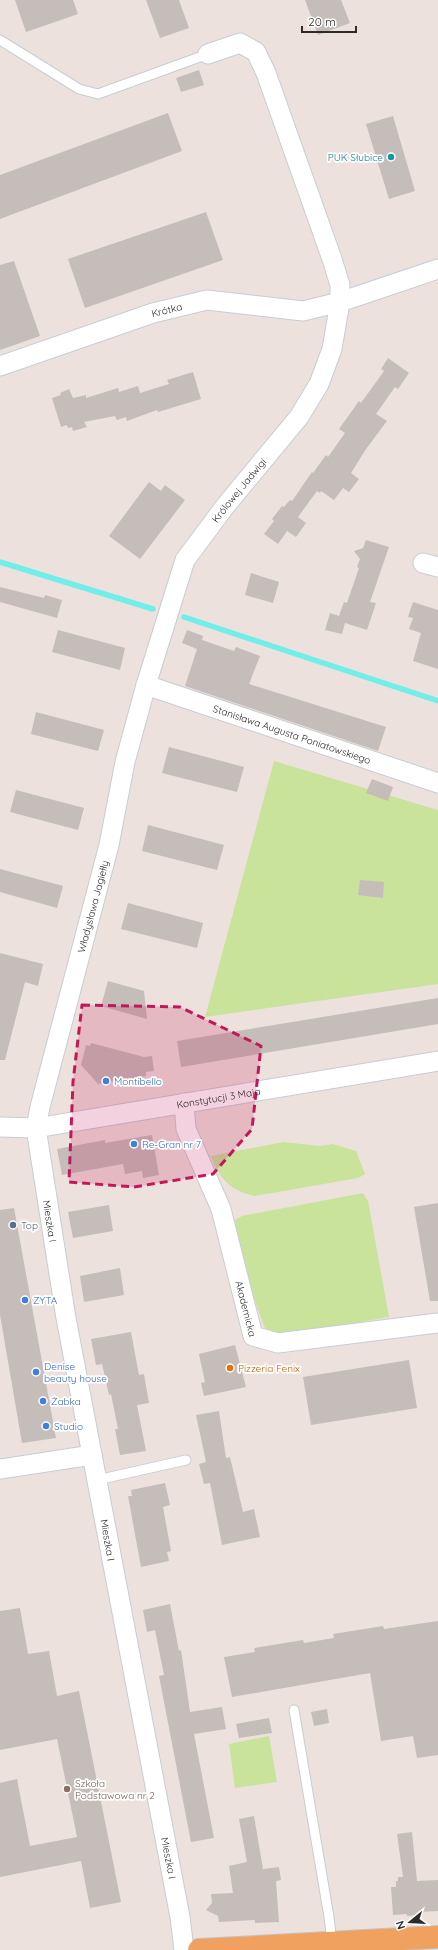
<svg xmlns="http://www.w3.org/2000/svg" width="438" height="1950" font-family="Quicksand,sans-serif">
  <style>
    .green { fill: #c9e39a }
    .lines { fill: none; stroke-linecap: round; stroke-linejoin: round }
    .stream { stroke: #71eee8; stroke-width: 5.5 }
    .building { fill: #c5bdb9 }
    .lane-casing { stroke: #c6cdd5; stroke-width: 11 }
    .street-casing { stroke: #c6cdd5; stroke-width: 21 }
    .primary-casing { stroke: #c4c4c4; stroke-width: 24 }
    .lane { stroke: #fff; stroke-width: 9 }
    .street { stroke: #fff; stroke-width: 19 }
    .primary { stroke: #f0a15f; stroke-width: 22 }
    .marked { fill: #c2185b; fill-opacity: 0.2; stroke: #c2185b; stroke-width: 3; stroke-dasharray: 8 5; stroke-linejoin: round }
    .culture-dot { fill: #0f9aa8; stroke: #fff; stroke-width: 1.5 }
    .shop-dot { fill: #3f7fe0; stroke: #fff; stroke-width: 1.5 }
    .service-dot { fill: #5c6f8a; stroke: #fff; stroke-width: 1.5 }
    .food-dot { fill: #e8710a; stroke: #fff; stroke-width: 1.5 }
    .education-dot { fill: #8d6e63; stroke: #fff; stroke-width: 1.5 }
    .labels { text-anchor: middle; stroke-width: 3.5; stroke-linejoin: round; paint-order: stroke }
    .culture-label { font-size: 10px; fill: #0d838f; stroke: #fff; text-anchor: end }
    .street-label { font-size: 10px; fill: #2b2b2b; stroke: #fff }
    .shop-label { font-size: 10px; fill: #366cbe; stroke: #fff; text-anchor: start }
    .service-label { font-size: 10px; fill: #4e5e75; stroke: #fff; text-anchor: start }
    .food-label { font-size: 10px; fill: #c56008; stroke: #fff; text-anchor: start }
    .education-label { font-size: 10px; fill: #785e54; stroke: #fff; text-anchor: start }
  </style>
  <rect width="100%" height="100%" fill="#ede1dd"/>
  <!-- green -->
  <path class="green" d="M274 761 438 810V984L205 1017Z
    M284 1142 320 1146 333 1144 356 1151 365 1174 358 1178 255 1196C231 1191 219 1179 211 1156Z
    M363 1193 368 1201 389 1317 278 1336 266 1331C254 1298 238 1255 235 1220L242 1216Z
    M269 1736 277 1782 235 1788 229 1744Z"/>
  <g class="lines">
    <!-- stream -->
    <path class="stream" d="M0 562 153 609
      M184 617 438 701"/>
  </g>
  <!-- building -->
  <path class="building" d="M15 0H73L78 14 26 32Z
    M146 0H179L189 28 160 38Z
    M305 0H341L350 23 318 35Z
    M199 70 204 85 181 92 176 78Z
    M168 113 182 151 0 219V175Z
    M393 116 415 191 389 199 366 124Z
    M206 212 223 260 85 308 68 259Z
    M14 261 40 336 0 350V265Z
    M388 358 409 373 398 389 395 387 376 414 387 421 366 449 351 473 359 479 349 492 343 488 334 500 321 491 320 493 317 491 298 517 306 523 296 537 287 531 278 544 264 534 274 521 272 519 282 506 284 507 290 500 292 501 312 472 313 473 326 455 328 457 345 433 339 429 359 401 361 403 384 371 381 369Z
    M193 372 201 399 158 412 157 410 127 421 126 417 117 420 115 416 84 422 87 427 73 431 72 427 68 428 67 425 61 427 52 398 61 395 60 393 69 389 73 398 86 395V398L118 388 119 392 138 386 140 393 169 384 167 380Z
    M149 482 161 491 165 485 185 500 140 559 109 536Z
    M366 540 389 547 370 602 376 603 367 630 345 623 342 634 325 630 330 613 339 616 344 602 347 603 359 568 357 567 360 559 354 551 363 548Z
    M251 573 279 582 273 603 245 595Z
    M0 587 44 598 45 595 62 600 57 618 0 602Z
    M413 602 438 610V669L413 661 421 633 409 629 413 618 408 617Z
    M58 630 125 648 120 670 52 652Z
    M187 630 203 636 202 640 234 651 236 647 260 656 249 684 386 727 378 751 185 686 197 649 182 643Z
    M36 712 104 730 98 751 31 734Z
    M169 747 244 767 237 792 162 773Z
    M372 779 393 787 388 801 366 793Z
    M16 790 84 808 78 830 10 812Z
    M148 825 224 845 217 870 142 851Z
    M0 869 63 886 57 908 0 892Z
    M360 880 384 882 383 898 358 895Z
    M128 903 203 923 197 948 121 929Z
    M0 953 43 964 38 986 25 982 5 1060H0Z
    M108 981 144 991 147 1019 101 1006Z
    M438 998V1024L181 1067 177 1041Z
    M91 1043 144 1057 152 1056 154 1071 146 1072V1076L98 1084 81 1065 86 1045 90 1046Z
    M152 1135 159 1175 143 1178 142 1171 125 1174 123 1164 62 1175 57 1149 105 1140V1143Z
    M438 1203V1301H430L414 1207Z
    M109 1205 113 1231 73 1238 68 1212Z
    M14 1208 56 1438 22 1443 0 1315V1210Z
    M120 1268 124 1295 84 1302 80 1276Z
    M131 1332 139 1375 144 1374 149 1403 137 1405 146 1451 120 1455 115 1429H118L111 1394 109 1395 102 1364 96 1365 91 1339Z
    M235 1345 246 1387 204 1396 201 1383 205 1382 199 1354Z
    M409 1360 417 1408 311 1425 303 1377Z
    M219 1411 226 1458 230 1457 243 1512 254 1509 260 1537 222 1545 210 1483 204 1484 199 1464 206 1462 196 1415Z
    M165 1483 170 1505 163 1507 171 1551 167 1552 169 1561 141 1567 128 1496H132L131 1490Z
    M170 1604 179 1651 181 1650 190 1712 222 1707 226 1729 194 1734 214 1838 191 1842 159 1676 164 1675 155 1630 147 1632 143 1610Z
    M20 1608 28 1654 49 1651 57 1696 79 1691 121 1902 90 1908 81 1861 0 1877V1783L17 1779 30 1846 77 1837 57 1739 0 1750V1611Z
    M438 1621V1755L417 1758 413 1736 381 1741 370 1673 232 1697 224 1657 255 1652 254 1648 303 1640 304 1643 334 1638 333 1634 383 1626 384 1629Z
    M327 1709 329 1723 314 1726 311 1712Z
    M269 1718 272 1733 239 1738 236 1724Z
    M254 1816 263 1869 279 1867 281 1880 276 1881 279 1922 255 1923V1920L219 1922 218 1916 206 1910 212 1903 211 1894 233 1893 229 1866 247 1862 239 1819Z
    M412 1832 417 1881 438 1880V1911L419 1912V1915L407 1916V1914L393 1915 391 1887H396V1881H398V1877H403L397 1834Z"/>
  <g class="lines">
    <!-- lane casing -->
    <g class="lane-casing">
      <path id="lane" d="M0 40 79 89 98 94 208 54
        M97 1480 186 1460
        M294 1710 329 1917 332 1942"/>
    </g>
    <!-- street casing -->
    <g class="street-casing">
      <g id="street">
        <path id="s1" d="M0 366 153 313 207 300 303 311 340 302 438 269"/>
        <path d="M423 563 438 567"/>
        <path id="s2" d="M146 685 438 783"/>
        <path id="s3" d="M184 1103 186 1129 221 1209 253 1336 278 1343 438 1323"/>
        <path id="s4" d="M0 1127 36 1128 438 1061"/>
        <path d="M0 1469 92 1455"/>
        <path id="s5" d="M184 1950 180 1917 66 1318 36 1128 40 1107 109 845 125 762 146 685 185 560 226 505 299 417 319 384 332 349 340 302V285L332 259 266 73 256 52 240 43 208 54"/>
      </g>
    </g>
    <!-- primary casing -->
    <g class="primary-casing">
      <path id="primary" d="M199 1950 438 1937"/>
    </g>
    <!-- lane -->
    <use href="#lane" class="lane"/>
    <!-- street -->
    <use href="#street" class="street"/>
    <!-- primary -->
    <use href="#primary" class="primary"/>
  </g>
  <!-- marked area -->
  <path class="marked" d="M82 1005 180 1007 261 1046 252 1129 213 1174 134 1187 69 1182 73 1082Z"/>
  <!-- markers -->
  <circle class="culture-dot" cx="391" cy="157" r="4"/>
  <g class="shop-dot">
    <circle cx="106" cy="1081" r="4"/>
    <circle cx="134" cy="1144" r="4"/>
    <circle cx="25" cy="1300" r="4"/>
    <circle cx="36" cy="1372" r="4"/>
    <circle cx="43" cy="1401" r="4"/>
    <circle cx="46" cy="1426" r="4"/>
  </g>
  <circle class="service-dot" cx="13" cy="1225" r="4"/>
  <circle class="food-dot" cx="230" cy="1368" r="4"/>
  <circle class="education-dot" cx="67" cy="1789" r="4"/>
  <g class="labels">
    <!-- culture labels -->
    <g class="culture-label">
      <text x="383" y="161">PUK Słubice</text>
    </g>
    <!-- street labels -->
    <g class="street-label">
      <text dy="4" stroke="none"><textPath href="#s1" startOffset="176">Krótka</textPath></text>
      <text dy="4" stroke="none"><textPath href="#s5" startOffset="1511">Królowej Jadwigi</textPath></text>
      <text dy="4" stroke="none"><textPath href="#s2" startOffset="154">Stanisława Augusta Poniatowskiego</textPath></text>
      <text dy="4" stroke="none"><textPath href="#s5" startOffset="1064">Władysława Jagiełły</textPath></text>
      <text dy="4" stroke="none"><textPath href="#s4" startOffset="221">Konstytucji 3 Maja</textPath></text>
      <text transform="translate(50 1221) rotate(81)" y="4">Mieszka I</text>
      <text dy="4" stroke="none"><textPath href="#s3" startOffset="216">Akademicka</textPath></text>
      <text transform="translate(108 1540) rotate(80)" y="4">Mieszka I</text>
      <text transform="translate(169 1858) rotate(79)" y="4">Mieszka I</text>
    </g>
    <!-- shop labels -->
    <g class="shop-label">
      <text x="114" y="1085">Montibello</text>
      <text x="142" y="1148">Re-Gran nr 7</text>
      <text x="33" y="1304">ZYTA</text>
      <text x="44" y="1370">Denise<tspan x="44" dy="12">beauty house</tspan></text>
      <text x="51" y="1405">Żabka</text>
      <text x="54" y="1430">Studio</text>
    </g>
    <!-- service labels -->
    <g class="service-label">
      <text x="21" y="1229">Top</text>
    </g>
    <!-- food labels -->
    <g class="food-label">
      <text x="238" y="1372">Pizzeria Fenix</text>
    </g>
    <!-- education labels -->
    <g class="education-label">
      <text x="75" y="1787">Szkoła<tspan x="75" dy="12">Podstawowa nr 2</tspan></text>
    </g>
  </g>
  <!-- north arrow -->
  <g transform="translate(410 1922) rotate(252)" stroke="#ffffff" stroke-width="3" paint-order="stroke">
  <path d="M0-3L7 15L0 10L-7 15Z" fill="#2b2b2b"/>
  <text y="-6" font-size="11" font-weight="bold" text-anchor="middle" fill="#2b2b2b">N</text>
  </g>
  <!-- scale -->
  <path d="M302 26v6h54v-6" fill="none" stroke="#2b2b2b" stroke-width="2"/>
  <text x="308" y="26" font-size="12" fill="#2b2b2b" stroke="#ffffff" stroke-width="3" paint-order="stroke">20 m</text>
</svg>
